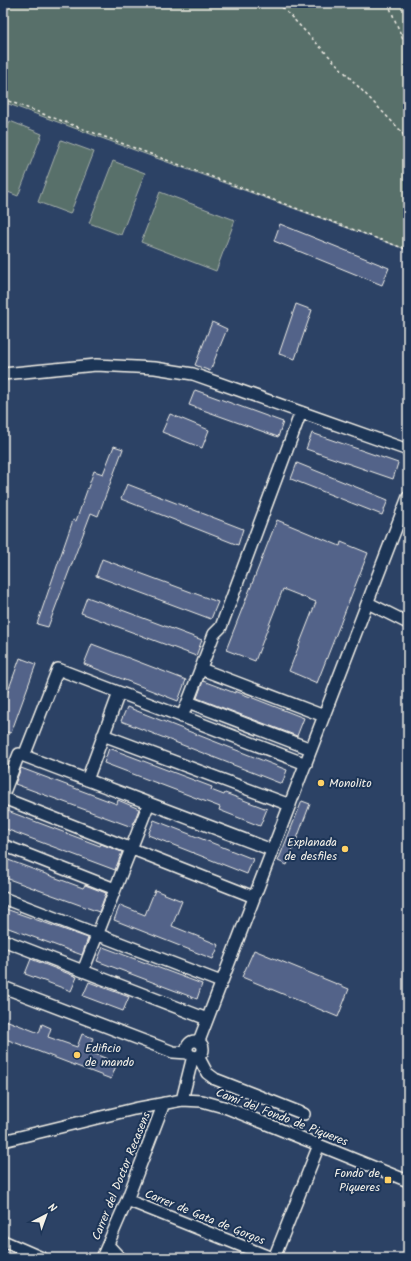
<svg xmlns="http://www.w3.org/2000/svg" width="411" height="1261" font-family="Kalam,sans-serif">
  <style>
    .green { fill: #596f6b; stroke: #a6b0aa }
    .building { fill: #526389; stroke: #f4f1e8 }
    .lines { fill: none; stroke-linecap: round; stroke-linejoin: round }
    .minor-casing { stroke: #f4f1e8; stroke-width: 14 }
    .path { stroke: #f4f1e8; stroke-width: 1.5; stroke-dasharray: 3 3; stroke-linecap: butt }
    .minor { stroke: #1d3557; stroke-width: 11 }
    .poi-dot { fill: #ffd166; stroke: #1d3557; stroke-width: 1.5 }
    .labels { text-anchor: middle; stroke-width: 4; stroke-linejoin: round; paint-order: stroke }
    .poi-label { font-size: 12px; fill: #f4f1e8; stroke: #1d3557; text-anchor: start }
    .street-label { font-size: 12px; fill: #f4f1e8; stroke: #1d3557 }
  </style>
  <rect width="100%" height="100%" fill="#2c4265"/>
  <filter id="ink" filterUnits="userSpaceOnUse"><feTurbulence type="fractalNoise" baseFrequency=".025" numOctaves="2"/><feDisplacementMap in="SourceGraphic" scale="8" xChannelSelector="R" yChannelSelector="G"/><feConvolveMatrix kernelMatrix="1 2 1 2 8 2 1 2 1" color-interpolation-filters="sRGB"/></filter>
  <g filter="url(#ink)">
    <!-- green -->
    <path class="green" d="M3 3H408V250L3 102Z
      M10 121 42 134 18 196 3 190V138Z
      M61 140 94 152 70 214 38 202Z
      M113 161 145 173 121 235 89 223Z
      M160 192 235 220 216 271 141 242Z"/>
    <!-- building -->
    <path class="building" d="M280 224 389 268 382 285 274 241Z
      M296 304 312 310 295 359 279 354Z
      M212 322 227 329 210 371 195 365Z
      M195 390 283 422 278 437 189 405Z
      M170 414 209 430 202 448 162 432Z
      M312 433 398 463 393 479 306 449Z
      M114 446 123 449 98 516 91 513 48 627 37 624 73 520 76 521 94 471 103 474Z
      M297 463 388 500 382 515 291 479Z
      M127 484 243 529 238 545 121 499Z
      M277 520 340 546 341 542 368 553 317 683 289 671 316 602 283 589 255 661 226 650Z
      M102 559 218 602 211 619 96 576Z
      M87 597 202 640 196 656 81 613Z
      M92 644 186 680 178 701 84 664Z
      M20 658 36 664 11 733 3 731V705Z
      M203 681 235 693V691L304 718 297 736 197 698Z
      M127 707 287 770 282 784 121 721Z
      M109 748 212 787 211 790 224 795 225 793 267 809 260 826 219 810 220 807 104 763Z
      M21 768 117 804 118 800 139 809 132 827 15 784Z
      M302 801 310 804 287 865 278 861Z
      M5 810 100 846 101 844 122 852 115 870 3 828Z
      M154 820 253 859 247 874 148 835Z
      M3 858 83 888 85 885 106 893 99 912 3 877Z
      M155 890 182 901 172 926 219 945 213 959 114 920 120 905 145 915Z
      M3 908 88 938 82 955 3 926Z
      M103 947 202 984 197 999 97 961Z
      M254 950 349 989 338 1017 242 977Z
      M31 959 77 977 71 991 25 974Z
      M89 982 129 997 123 1011 83 996Z
      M3 1019 39 1033 42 1024 51 1028 48 1037 77 1047 82 1034 93 1038 88 1051 117 1063 111 1079 3 1038Z"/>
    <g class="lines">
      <!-- minor casing -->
      <g class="minor-casing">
        <path id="minor" d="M3 374 96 365 155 368 193 374 408 450
          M368 603 408 623
          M201 669 324 716
          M188 702 311 749
          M182 717 214 634 221 627 301 412
          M103 735 290 805
          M24 756 58 669 306 764
          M87 780 119 693
          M3 795 19 754 272 850
          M3 798 254 897
          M3 845 115 889
          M3 898 221 982
          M3 940 207 1019
          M83 971 149 803
          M3 987 173 1052 188 1053
          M199 1041 408 497
          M187 1049a8 8 0 1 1 16 0a8 8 0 1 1-16 0Z
          M198 1056 207 1073 215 1079 304 1114
          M182 1100 193 1056
          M3 1141 134 1109 182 1100 202 1101 227 1108 408 1181
          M127 1200 272 1258
          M3 1241 42 1258
          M108 1245 120 1258
          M102 1258 127 1200 164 1103
          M274 1258 319 1145"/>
      </g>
      <!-- path -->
      <path class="path" d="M278 3 401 131 408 143
        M388 3 408 52
        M3 99 408 250"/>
      <!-- minor -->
      <use href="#minor" class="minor"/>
    </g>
  </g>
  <!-- markers -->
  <g class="poi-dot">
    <circle cx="321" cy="783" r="4"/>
    <circle cx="345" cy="849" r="4"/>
    <circle cx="77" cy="1055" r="4"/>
    <rect x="384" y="1176" width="8" height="8" rx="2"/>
  </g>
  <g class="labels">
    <!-- poi labels -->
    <g class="poi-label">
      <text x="329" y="787">Monolito</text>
      <text x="337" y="846" text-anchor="end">Explanada<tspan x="337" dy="14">de desfiles</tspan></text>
      <text x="85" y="1052">Edificio<tspan x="85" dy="14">de mando</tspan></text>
      <text x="380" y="1177" text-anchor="end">Fondo de<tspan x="380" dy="14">Piqueres</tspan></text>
    </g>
    <!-- street labels -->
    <g class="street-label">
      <text transform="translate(282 1117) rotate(21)" y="4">Camí del Fondo de Piqueres</text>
      <text transform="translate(121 1176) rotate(-68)" y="4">Carrer del Doctor Recasens</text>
      <text transform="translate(205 1217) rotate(22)" y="4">Carrer de Gata de Gorgos</text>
    </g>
  </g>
  <!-- margin -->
  <rect width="411" height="1261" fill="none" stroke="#1d3557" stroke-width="16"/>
  <rect x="8" y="8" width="395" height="1245" fill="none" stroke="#f4f1e8" stroke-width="1.5" filter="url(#ink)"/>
  <!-- north arrow -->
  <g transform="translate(46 1215) rotate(41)" stroke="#1d3557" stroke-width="3" paint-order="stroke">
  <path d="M0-3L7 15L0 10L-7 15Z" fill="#f4f1e8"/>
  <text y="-6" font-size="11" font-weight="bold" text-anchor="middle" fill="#f4f1e8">N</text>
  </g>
</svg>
